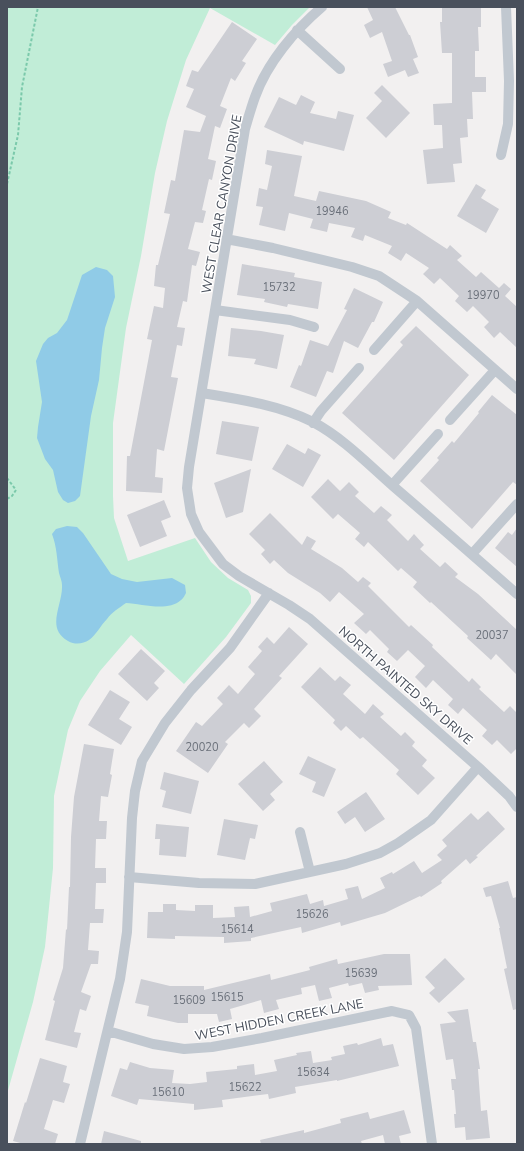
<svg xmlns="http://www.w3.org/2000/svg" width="524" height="1151" font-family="'Nunito Sans',sans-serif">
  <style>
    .green { fill: #c1edd7 }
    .water { fill: #90cbe7 }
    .building { fill: #cdced4 }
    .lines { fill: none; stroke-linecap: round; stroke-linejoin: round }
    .path { stroke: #7bc9ab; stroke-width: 2; stroke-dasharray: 3 2; stroke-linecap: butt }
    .minor { stroke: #c1c8d0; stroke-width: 10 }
    .labels { text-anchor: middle; stroke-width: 3; stroke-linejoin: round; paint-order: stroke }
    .number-label { font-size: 11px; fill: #6a707a }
    .street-label { font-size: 13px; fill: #49505c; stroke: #fff }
  </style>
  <rect width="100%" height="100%" fill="#f2f0f0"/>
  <!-- green -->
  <path class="green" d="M7 7H308L309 8 292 25 275 45 210 8 186 60 167 121 155 173 141 256 126 328 113 423V496L114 518 128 561 195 538 211 562 228 578 248 590 251 596V603L226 637 184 684 131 635 100 671 80 701 68 730 54 796 53 868 45 947 33 1002 7 1094Z"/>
  <!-- water -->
  <path class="water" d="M96 267 107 270 113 276 115 297 105 328 102 348 99 380 91 416 80 496 75 501 68 503 63 500 58 492 53 470 45 459 37 438 38 427 42 402 36 361 43 344 48 338 57 333 67 320 82 275Z
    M67 526 77 527 83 533 111 574 122 579 137 582 172 578 185 585 186 593C185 595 183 599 181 600 168 612 142 604 126 603 119 608 112 612 107 619 101 625 96 635 89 640 83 644 75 645 68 641 45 628 63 605 62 585 62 581 60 577 59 573 57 560 57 547 52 534L56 529Z"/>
  <!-- building -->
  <path class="building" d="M367 7H395L409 35H410L418 57 413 59 419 73 408 77 405 70 388 77 383 64 392 61 382 32 370 38 364 25 373 20Z
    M442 7H481V27H478L479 51H475V77H486V92H472L473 119H467L468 137 460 138 462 163 453 164 455 182 427 184 423 150 443 148 442 125H434L433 104 452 103V53H442L440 22H442Z
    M232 22 257 39 242 61 246 63 235 81 231 78 220 106 227 109 220 128 215 126 208 159 216 161 212 180 209 179 202 210 206 211 203 223 195 222 188 249 200 252 196 266 192 265 187 302 183 301 177 327 185 328 182 346 177 345 171 377 178 378 164 451 157 449 155 477 163 478 162 493 126 491 127 456H130L152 340 147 339 154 306 163 308 165 288 154 286 156 265H158L170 214 164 213 171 180 175 181 184 130 200 132 206 116 186 107 194 89 186 86 192 70 198 72Z
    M382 85 410 113 386 138 366 118 382 101 374 93Z
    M301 95 315 102 310 113 336 119 338 111 354 115 344 151 304 141 303 145 264 127 279 97 296 105Z
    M267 150 302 156 294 196 316 201 319 191 366 201 391 212 388 218 406 225 407 223 447 249 450 245 462 256 457 260 476 277 481 272 499 288 504 283 511 289 505 296 517 307V348L500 332 494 338 484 327 489 322 473 306 467 312 455 301 459 296 440 278 434 284 423 274 429 268 406 253 401 261 388 253 392 246 365 235 363 241 351 237 355 228 329 223 327 232 310 228 313 219 289 213 285 231 259 225 263 207 256 206 259 188 267 190 272 166 265 164Z
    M476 184 486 190 481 198 499 209 486 233 457 216Z
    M242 264 295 273 294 277 322 282 318 309 288 304 287 307 264 302 265 299 237 295Z
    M354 288 383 302 374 322H372L358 348 344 341 333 373 327 371 316 397 290 387 299 365 301 366 310 340 328 346 347 310 344 309Z
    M416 326 469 375 394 460 342 413 403 345 400 342Z
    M231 328 261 331 284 335 277 369 254 364 256 359 228 356Z
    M492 395 517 415V485L513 482 472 529 420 481 439 460 437 458 452 441 454 443 479 413 478 412Z
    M222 421 259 427 252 461 216 454Z
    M287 444 305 454 308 448 321 455 303 487 272 469Z
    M251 469 243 512 226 518 214 483Z
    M328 479 340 491 349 482 359 492 355 496 374 513 381 506 392 515 387 520 408 541 414 534 424 545 420 549 440 567 445 562 458 574 455 577 478 594 517 630V675L496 654 491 660 467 638 468 636 431 602 430 603 413 587 417 582 401 568 398 571 368 542 364 547 355 539 360 533 338 514 333 519 311 497Z
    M164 500 171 517 161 521 167 536 140 547 127 515Z
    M270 513 302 545 307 536 316 541 311 549 342 568 358 582 363 577 371 583 368 586 409 627 411 625 433 645 432 647 469 682 472 678 481 687 479 689 504 712 510 706 517 713V748L511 754 497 740 492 745 482 736 487 730 463 708 458 714 448 705 453 699 433 680 426 688 415 677 425 666 408 650 397 661 387 652 389 649 370 630 366 634 354 623 364 614 339 592 330 602 320 593 288 573 274 560 270 564 261 554 265 550 249 534Z
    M517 528V567L495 548 508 532 512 535Z
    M289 627 308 644 279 676 282 678 254 709 261 716 249 728 244 723 225 742 228 744 208 773 176 751 196 722 202 726 223 704 217 698 229 685 238 694 255 674 248 667 262 651 258 647 267 637 274 644Z
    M141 649 165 671 154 683 159 688 147 701 118 674Z
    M320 667 335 681 340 676 351 685 343 694 365 714 373 704 384 714 380 717 401 736 405 732 415 742 412 746 427 760 422 766 435 778 418 795 396 774 399 770 363 737 360 739 346 726 341 731 333 723 335 720 301 687Z
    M110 690 130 702 119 719 132 727 121 745 88 725Z
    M84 744 114 749 110 774 112 775 108 797 101 796 99 821H107L106 839H96L95 868H106V883H96L95 909H104L103 923H90L88 950 99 951 98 964H91L81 992 91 996 86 1011 80 1009 74 1032 81 1033 77 1048 45 1040 55 1001 53 1000 63 968 66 929 67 930 69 887H70L71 837 74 797Z
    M308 756 336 769 324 797 312 792 316 782 299 774Z
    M264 761 283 782 270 794 275 800 263 811 238 784Z
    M164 772 199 781 191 814 162 807 166 791 160 789Z
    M366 792 385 819 365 832 355 817 345 824 337 812Z
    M488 811 505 829 476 856 478 857 470 864 466 859 441 881 442 883 421 897 420 896 385 913 341 926 340 922 302 933 301 927 251 938V941L224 943V937L175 936V939L147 938 148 912H163V904H176V910L195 911V905H213V918L235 917 234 907 249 906 250 917 272 911 270 903 307 894 310 904 323 900 324 906 348 899 345 889 358 886 362 899 385 888 380 878 392 872 393 874 414 861 422 873 442 860 437 855 447 846 442 840 471 813 478 820Z
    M224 819 258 825 255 839 250 838 245 860 217 855Z
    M156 824 189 827 186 857 159 855 160 839H155Z
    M508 881 513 898 517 897V1009L513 1010 504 969 507 968 499 928H500L491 896 486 897 483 888Z
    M384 954H410L412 985 378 986 379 990 365 993 362 983 349 986 348 983 329 988 332 998 319 1001 315 985 301 988 302 994 276 1000 279 1009 264 1013 261 1000 230 1009 232 1019 219 1022 217 1014H188V1023H178L147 1016 149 1006 135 1003 141 979 170 986H204V990L270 974 271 980 310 970 309 967 337 959 338 964Z
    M445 958 465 979 439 1003 429 993 435 988 425 977Z
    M468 1009 473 1042H476L480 1069H478L481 1111 487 1110 490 1138 466 1140 465 1127 455 1128 454 1114H456L454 1090H452L451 1079H456L453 1059 446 1060 440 1024 456 1022 447 1012Z
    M381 1038 383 1046 393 1044 399 1066 337 1081V1080L295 1087 296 1093 269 1099 268 1094 222 1100 223 1107 194 1110V1104L139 1099 137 1105 111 1096 120 1068 127 1070 130 1062 150 1068 174 1070 172 1083 190 1084 207 1082 206 1072 237 1069V1066L254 1064 255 1075 277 1071 274 1060 297 1055 296 1053 311 1051 313 1063 332 1060 331 1057 345 1054 343 1046 357 1043 358 1045Z
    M40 1058 67 1066 63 1082 70 1084 64 1103 53 1100 44 1129 58 1134 55 1144H24L13 1141 25 1102 26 1103Z
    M404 1110 411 1133 399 1136 401 1144H385L383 1135 361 1141 362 1144H261L260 1140 304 1130V1133L341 1123 340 1119 368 1112 370 1119Z
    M104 1131 141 1141V1144H101Z"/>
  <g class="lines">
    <!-- path -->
    <path class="path" d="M7 184 18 135 22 87 38 7
      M7 478 16 490 12 496 7 499"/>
    <!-- minor -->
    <path class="minor" d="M322 7C295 30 267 63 255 97 251 108 248 119 245 129L189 467 187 488 191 514 199 532 223 564 239 576 289 605 310 619 478 767 509 796 517 807
      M297 30 340 69
      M501 155 508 124 509 81 506 7
      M226 239 273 248 352 267 379 276 417 301 517 389
      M215 310 290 320 314 327
      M374 350 417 301
      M202 393C239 399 279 405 313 422 343 438 368 464 393 486 435 522 476 558 517 594
      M450 420 495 370
      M313 423 321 411 359 368
      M392 485 438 434
      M472 554 517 504
      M300 832 310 872
      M129 877 199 883 255 884 346 864 380 853 398 843 431 820 478 767
      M108 1031 153 1044 184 1049 212 1047 262 1038 392 1011 409 1015 416 1028 432 1144
      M80 1144 120 979 127 932 132 818 135 791 142 761 165 723 191 690 230 648 269 593"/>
  </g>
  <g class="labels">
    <!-- number labels -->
    <g class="number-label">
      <text x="332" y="215">19946</text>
      <text x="279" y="291">15732</text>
      <text x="483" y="299">19970</text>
      <text x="492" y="639">20037</text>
      <text x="202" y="751">20020</text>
      <text x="312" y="918">15626</text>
      <text x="237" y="933">15614</text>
      <text x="361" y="977">15639</text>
      <text x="227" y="1001">15615</text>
      <text x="189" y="1004">15609</text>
      <text x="313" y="1076">15634</text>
      <text x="245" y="1091">15622</text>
      <text x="168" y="1096">15610</text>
    </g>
    <!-- street labels -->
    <g class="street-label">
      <text transform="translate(221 204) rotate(-80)" y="5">WEST CLEAR CANYON DRIVE</text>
      <text transform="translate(406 685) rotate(41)" y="5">NORTH PAINTED SKY DRIVE</text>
      <text transform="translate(279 1019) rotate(-11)" y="5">WEST HIDDEN CREEK LANE</text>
    </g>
  </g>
  <!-- border -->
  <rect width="524" height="1151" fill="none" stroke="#49505c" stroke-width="16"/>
</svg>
